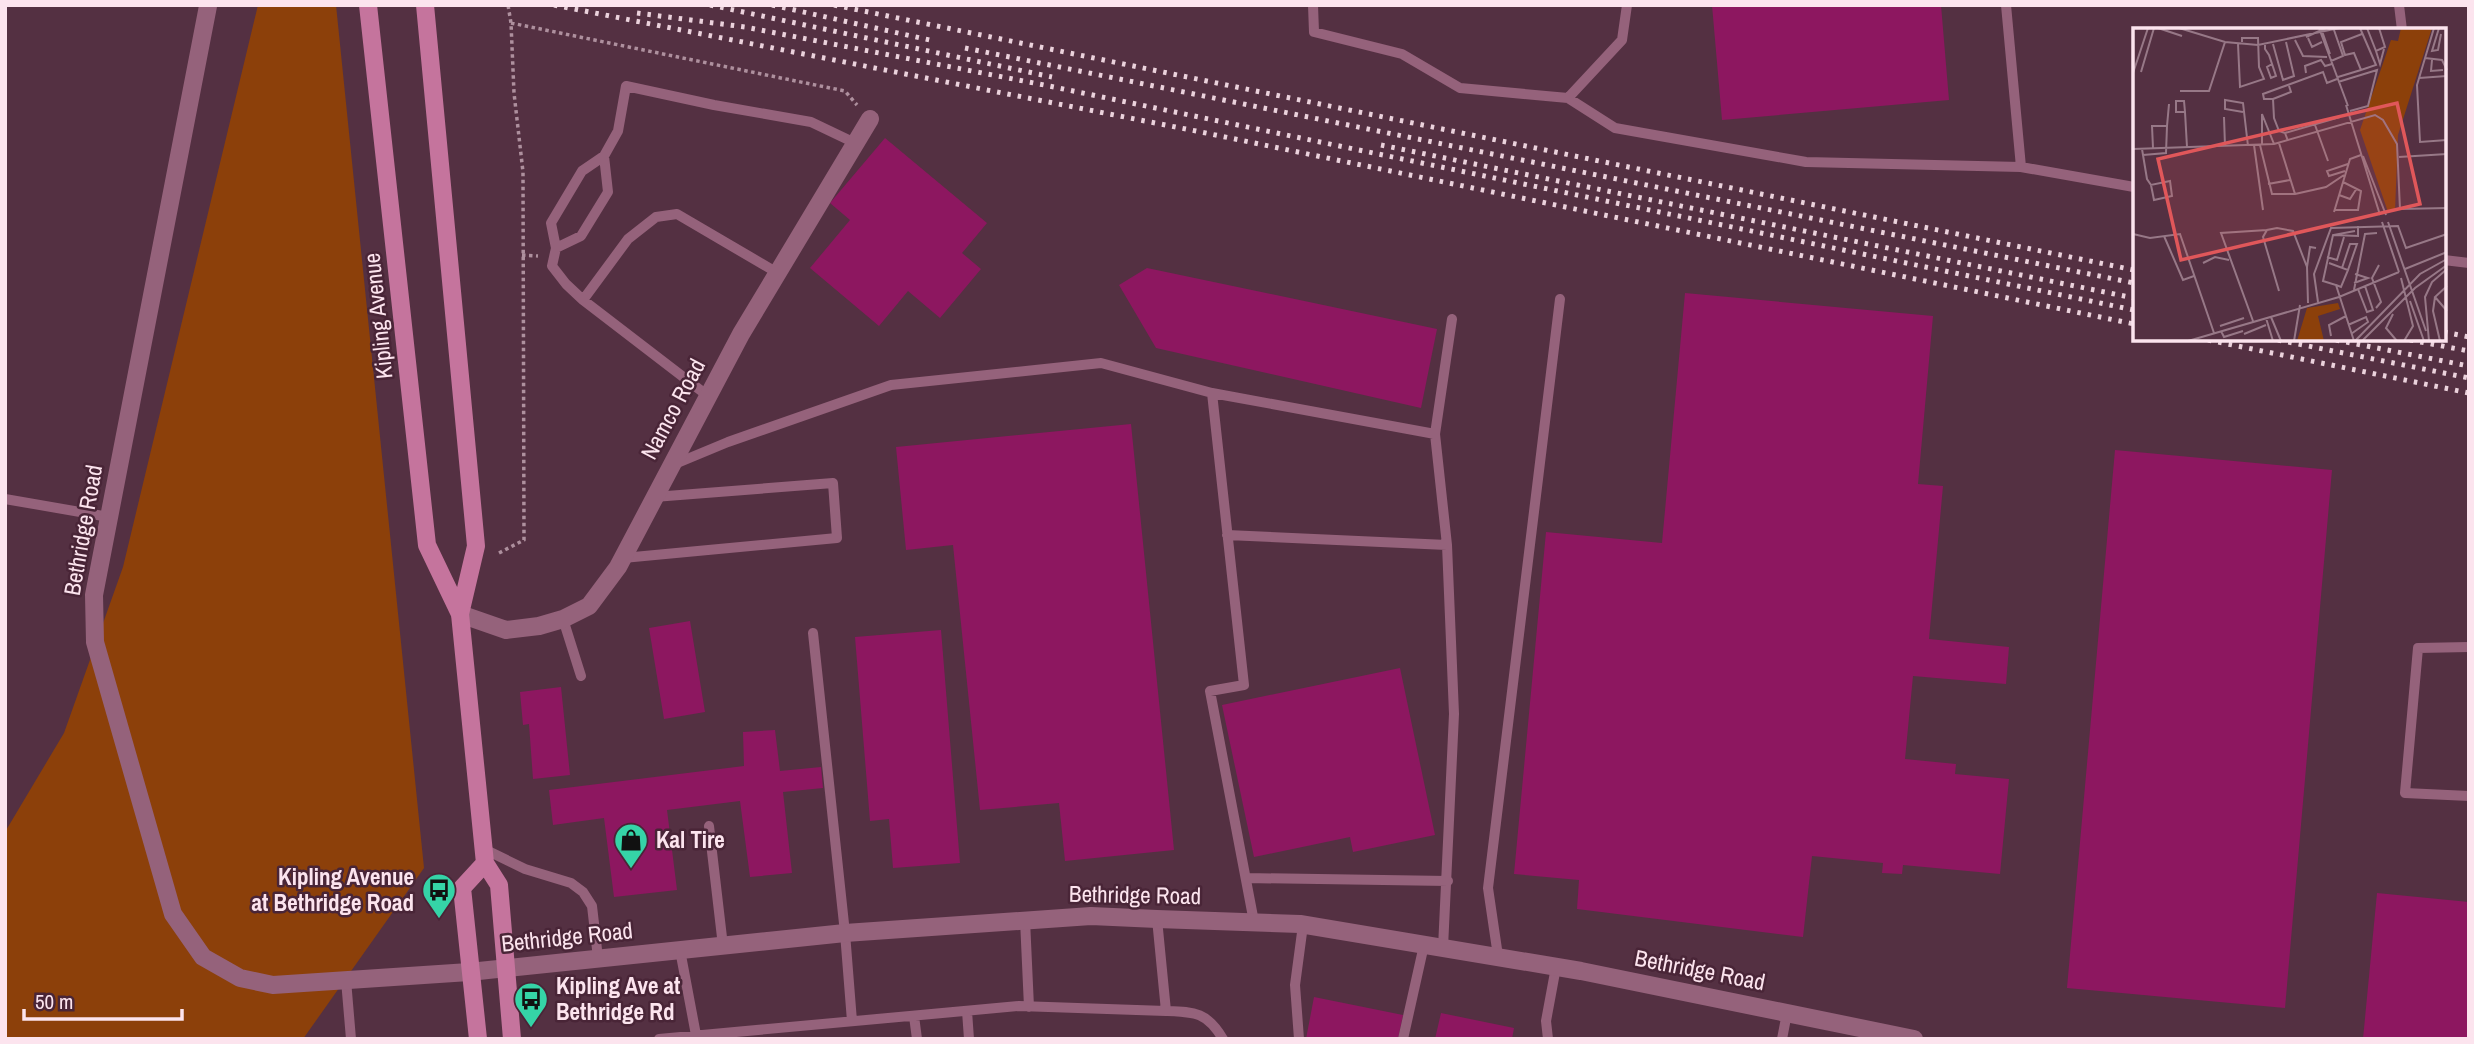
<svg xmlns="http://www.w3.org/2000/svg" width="2474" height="1044" font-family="'Archivo Narrow',sans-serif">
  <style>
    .green { fill: #8c400a }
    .building { fill: #8d1760 }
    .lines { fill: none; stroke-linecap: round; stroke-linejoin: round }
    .path { stroke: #ae909e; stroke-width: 3.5; stroke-dasharray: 3.5 3.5; stroke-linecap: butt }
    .service { stroke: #95627b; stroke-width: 10 }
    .minor { stroke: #95627b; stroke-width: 18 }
    .secondary { stroke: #c5749d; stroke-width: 18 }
    .rail { stroke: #ebd2dc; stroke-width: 5; stroke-dasharray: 3.5 7; stroke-linecap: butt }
    .labels { text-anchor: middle; stroke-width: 5; stroke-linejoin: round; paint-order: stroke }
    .street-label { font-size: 23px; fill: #fce4ee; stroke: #492537 }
    .poi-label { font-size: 23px; font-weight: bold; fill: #fce4ee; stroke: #492537; text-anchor: start }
    .inset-road { fill: none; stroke: #977887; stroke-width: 2 }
    .view { fill: #e0575a; fill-opacity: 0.15; stroke: #e0575a; stroke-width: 3.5 }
    .inset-edge { fill: none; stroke: #fce4ee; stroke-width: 3.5 }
  </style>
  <rect width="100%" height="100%" fill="#543042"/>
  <!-- green -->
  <path class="green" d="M258 5H336L424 868 303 1039H5V832L64 733 123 567Z"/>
  <!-- building -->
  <path class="building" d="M1712 5H1941L1949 100 1722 120Z
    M885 138 987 223 962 253 981 269 940 318 908 291 879 326 810 268 850 220 830 203Z
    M1147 268 1437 329 1421 408 1156 348 1119 285Z
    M1685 293 1933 316 1918 484 1943 486 1929 639 2009 647 2006 684 1913 676 1905 759 1956 764 1955 774 2009 779 2000 874 1903 865 1902 874 1882 873 1883 863 1812 856 1803 937 1577 909 1579 880 1514 874 1546 532 1662 543Z
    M1131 424 1174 850 1065 861 1059 803 980 810 953 545 906 550 896 447Z
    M2115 450 2332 470 2285 1008 2067 988Z
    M690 621 705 712 664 719 649 628Z
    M941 630 960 863 893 868 889 819 870 821 855 637Z
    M1400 668 1435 835 1353 852 1350 837 1254 857 1222 705Z
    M561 687 570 775 533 779 529 724 523 725 520 692Z
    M775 730 780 771 821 767 823 788 783 792 792 873 750 877 740 801 667 810 677 890 614 897 604 818 553 825 549 790 744 766 743 732Z
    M2377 893 2469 902V1039H2363Z
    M1314 997 1403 1015 1398 1039H1306Z
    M1441 1013 1514 1028 1512 1039H1435Z"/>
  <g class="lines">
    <!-- path -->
    <path class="path" d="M511 23 845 91 857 105
      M522 255 538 256
      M499 553 524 540 523 172 514 93 511 23 508 5"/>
    <!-- service -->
    <path class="service" d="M1313 5 1314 32 1402 54 1460 88 1568 98 1622 40 1627 5
      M2399 5 2402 30
      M1568 98 1615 128 1806 162 2021 167 2006 5
      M2021 167 2134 187
      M556 248 551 223 582 171 604 156
      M2444 260 2469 263
      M583 300 628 239 656 217 677 214 776 272
      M708 396 583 300 566 284 552 266 556 248 581 236 608 192 604 156 618 131 626 86 714 105 811 122 855 143
      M1435 434 1452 319
      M675 464 728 442 891 385 1101 363 1212 393
      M5 499 109 517
      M1227 535 1447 545
      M623 558 837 538 833 483 654 497
      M563 619 581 676
      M813 633 845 933 852 1021
      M2469 647 2418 648 2405 793 2469 796
      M709 826 723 946
      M484 849 525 869 571 883 583 892 592 906 598 958
      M1246 878 1448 881
      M1025 920 1029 1007
      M1254 922 1210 691 1244 685 1212 393 1435 434 1447 545 1454 714 1443 948
      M680 950 696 1035
      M1498 956 1488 888 1560 299
      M346 980 351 1039
      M967 1011 969 1039
      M1166 1011C1195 1012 1207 1012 1223 1039
      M914 1016 917 1039
      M659 1039 1019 1006 1166 1011 1157 919
      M1299 1039 1295 985 1303 925
      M1403 1039 1424 945
      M1548 1039 1546 1021 1556 967
      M1782 1039 1787 1013"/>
    <!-- minor -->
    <path class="minor" d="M208 6 94 595 95 642 173 914 203 957 240 978 273 985 469 972 845 933 1091 916 1157 919 1300 924 1581 971 1914 1039
      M460 614 506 630 539 626 563 619 589 606 618 567 741 334 870 119"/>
    <!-- secondary -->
    <path class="secondary" d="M368 5 427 545 460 614
      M425 5 476 546 460 614 485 863 499 885 512 1039
      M478 1039 462 888 485 863"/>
    <!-- rail -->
    <path class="rail" d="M554 5 1196 131 2134 324
      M710 5 1052 77
      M772 5 934 41
      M834 5 2134 270
      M637 13 745 27 1044 85 2134 310
      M965 48 2134 283
      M1381 145 2134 298
      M2444 332 2469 337
      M2208 340 2469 393
      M2278 340 2469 378
      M2336 340 2469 366
      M2410 340 2469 351"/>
  </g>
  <!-- icons -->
  <defs>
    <g id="shop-pin" transform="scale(1.75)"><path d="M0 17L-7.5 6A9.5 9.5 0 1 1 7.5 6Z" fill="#35d4a7" stroke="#492537"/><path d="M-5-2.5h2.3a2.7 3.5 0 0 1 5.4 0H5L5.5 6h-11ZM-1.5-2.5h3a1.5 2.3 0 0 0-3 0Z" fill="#111"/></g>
    <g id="bus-pin" transform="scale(1.75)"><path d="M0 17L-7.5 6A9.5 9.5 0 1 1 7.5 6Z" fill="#35d4a7" stroke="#492537"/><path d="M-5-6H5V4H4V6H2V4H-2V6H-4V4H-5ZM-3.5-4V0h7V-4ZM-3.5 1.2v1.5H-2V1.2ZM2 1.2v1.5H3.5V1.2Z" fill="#111"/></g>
  </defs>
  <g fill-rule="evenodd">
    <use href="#shop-pin" x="631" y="840"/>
    <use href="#bus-pin" x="439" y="890"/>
    <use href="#bus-pin" x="531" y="999"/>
  </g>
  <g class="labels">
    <!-- street labels -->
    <g class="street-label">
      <text transform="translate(378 316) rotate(-96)" y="8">Kipling Avenue</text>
      <text transform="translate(673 409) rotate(-62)" y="8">Namco Road</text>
      <text transform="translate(83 530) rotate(-80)" y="8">Bethridge Road</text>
      <text transform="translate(1135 895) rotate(1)" y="8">Bethridge Road</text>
      <text transform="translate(567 937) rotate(-6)" y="8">Bethridge Road</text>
      <text transform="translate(1700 970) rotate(11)" y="8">Bethridge Road</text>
    </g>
    <!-- poi labels -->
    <g class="poi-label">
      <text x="656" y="848">Kal Tire</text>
      <text x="414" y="885" text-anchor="end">Kipling Avenue<tspan x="414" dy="26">at Bethridge Road</tspan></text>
      <text x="556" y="994">Kipling Ave at<tspan x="556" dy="26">Bethridge Rd</tspan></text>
    </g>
  </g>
  <!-- overview -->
  <g transform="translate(2133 28)">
    <rect width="313" height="313" fill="#543042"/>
    <path d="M268 0H299L265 107 262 183 255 184 227 102 258 12 265 13ZM205 275 207 281 185 288 191 313H164L174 280Z" fill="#8c400a"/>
    <path class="inset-road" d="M25 0 49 8M46 0 92 14 125 17 206 0M186 0 215 78M227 0 243 37 228 42 221 25 212 27 208 14 229 6M234 0 243 23 252 19 246 0M301 0 284 57 287 114 314 112M306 0 299 23 305 22 308 6M189 3 197 26M173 9 193 0M175 10 179 19 189 14M162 12 170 28 194 29M105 16 107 59 131 51 126 39 125 10H109V14M140 16 150 52 161 48 153 14M132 17V21L136 27 143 48 138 50 134 39 139 36M243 23 247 36 251 21M292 30 309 32 314 42M299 32 298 43 310 42M198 33 210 28 201 2M8 44 21 0M0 45 15 0M173 45 172 38 188 32 192 38 199 36M205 49 228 42M286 50 314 48M205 54 244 42 235 78 217 83M47 63H76L92 14M140 71 158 64 156 58M213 77 247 187M52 84 51 73H43V84H52L54 119M110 84 92 81V72L110 75 115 118M91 89 92 118M182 97 195 133M34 98 36 76M152 105 146 103 141 90 140 71H131L130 66 190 44 194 55 204 51M155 113 152 105 207 89M121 117 130 182M127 117 139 166H162L146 115M129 117V86L141 116M0 121 141 116 242 87 250 92 264 116 267 181 314 180M9 121 14 151 18 157 37 153 39 168 21 172 18 157M10 127 33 125 34 98H19L20 120M230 128 253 187M266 129 314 126M212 143 196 148 194 143 215 136M135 156 157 152M162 166 193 159 211 147M206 167 217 171 224 160M202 182H225L228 163 210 154M201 184 217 131 228 127M249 194 266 244M255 194 293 303M0 206 17 210 47 206 81 305M200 207 225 208V198M31 208 50 252 61 248M194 229 204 232 211 209M70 235 82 229 96 232M196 235 215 242 208 259 203 257M174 239 177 219 183 220M209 240 217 216H224L215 242M272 241 314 224M268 250 280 298 271 313M221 255 235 250 222 246M314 258 302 269 314 283M225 261 234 284 240 282 232 258M221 262 232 206 244 205M146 263 130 209 134 202 144 200 160 203 174 239 175 275M302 269 300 283 307 313M277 273 291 313M185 274 181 246 198 200 265 198 273 220 314 206M243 280 248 274 239 250 246 237M260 286 253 300 264 313M138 289 148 313M133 290 140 313M120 293 88 205 134 202M215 297 233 289 235 294 218 306M87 298 111 290M88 303 91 309 110 303M111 306 133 297M198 308 196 297 213 288M55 313 206 269 266 244M161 313 167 277M221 313 203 257 190 253 200 207 222 203M222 313 287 246 314 231M229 313 282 260 314 237M296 313 292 269 299 254 314 241"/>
    <path class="view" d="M264 75 287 176 48 232 25 131Z"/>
    <rect width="313" height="313" class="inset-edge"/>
  </g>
  <!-- border -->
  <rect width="2474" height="1044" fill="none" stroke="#fce4ee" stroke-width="14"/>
  <!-- scale -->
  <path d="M24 1009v10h158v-10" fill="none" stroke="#fce4ee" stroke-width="3.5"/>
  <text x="35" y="1009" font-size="21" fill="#fce4ee" stroke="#492537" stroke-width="5" paint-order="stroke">50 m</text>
</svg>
